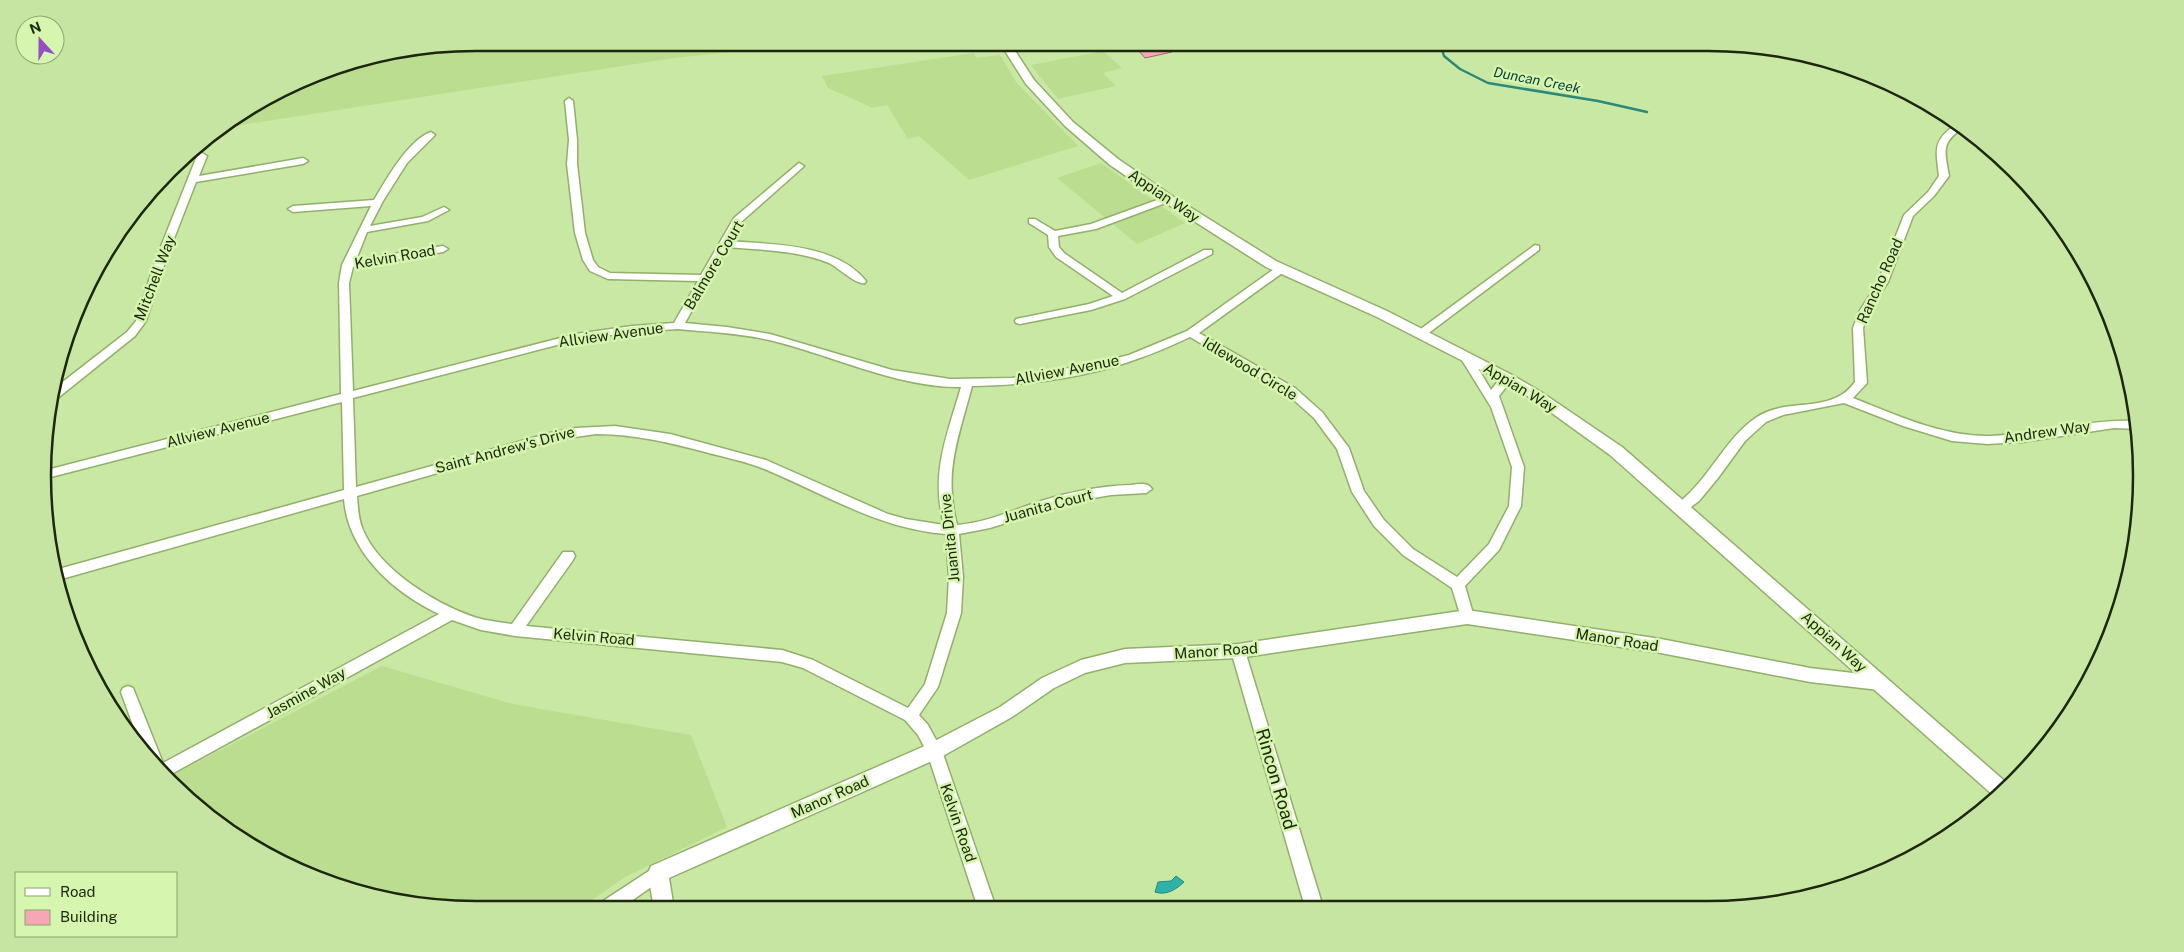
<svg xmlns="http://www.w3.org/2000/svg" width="2184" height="952" font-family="'Public Sans',sans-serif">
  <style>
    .built { fill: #bbdd90 }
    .water { fill: #2eb3a9; stroke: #29897a }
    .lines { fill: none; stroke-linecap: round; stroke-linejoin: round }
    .stream { stroke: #29897a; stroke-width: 2.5 }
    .building { fill: #f7a6b5; stroke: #ae6372 }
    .minor-casing { stroke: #92af6c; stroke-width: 3 }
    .tertiary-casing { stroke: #92af6c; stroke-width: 3 }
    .secondary-casing { stroke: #92af6c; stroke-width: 3 }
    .minor { fill: #fff; fill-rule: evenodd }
    .tertiary { fill: #fff; fill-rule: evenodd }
    .secondary { fill: #fff; fill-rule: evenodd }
    .labels { text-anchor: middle; stroke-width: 5; stroke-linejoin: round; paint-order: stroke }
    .far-water-label { font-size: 14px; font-style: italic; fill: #09433f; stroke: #d6f6af }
    .street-label { font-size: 15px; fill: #1c270c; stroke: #d6f6af }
    .near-street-label { font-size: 18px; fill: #1c270c; stroke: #d6f6af }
    .rim { fill: none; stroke: #1c270c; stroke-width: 2.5 }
  </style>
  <rect width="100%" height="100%" fill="#c9e8a3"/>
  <!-- built -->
  <path class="built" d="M476 43H817L674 58 221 128 259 101 336 66Z
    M1103 51 1122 68 1103 73 1116 86 1058 99 1031 65Z
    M974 53 976 58 1000 55 1016 82 1078 146 969 180 919 136 908 139 887 105 873 108 828 88 822 76Z
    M1101 163 1185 223 1137 244 1057 178Z
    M382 666 513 704 691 735 727 827 625 877 579 909H476L336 886 212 820 167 778Z"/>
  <!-- water -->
  <path class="water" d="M1176 876 1184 882C1177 889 1166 896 1155 892L1158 882 1171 881Z"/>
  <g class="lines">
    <!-- stream -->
    <path class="stream" d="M1440 43 1444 56 1460 69 1488 83 1598 101 1647 112"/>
  </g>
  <!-- building -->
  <path class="building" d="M1131 42H1162L1172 52 1145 58Z"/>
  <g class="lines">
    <!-- minor casing -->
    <g class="minor-casing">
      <path id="minor" d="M569 98 573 101 577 140V164L585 233 593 260 598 267 610 273 701 275 734 218 799 163 804 166 802 168 741 222 730 241C774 245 835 243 866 281L865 283C856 285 839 268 829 263 797 250 761 250 727 247L685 323 727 327 770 334 892 370 950 379 1012 378 1092 364 1129 355 1187 331 1277 267H1285V271L1199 333 1295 388 1322 412 1349 448 1364 491 1384 520 1413 549 1457 577 1489 544 1509 506 1512 467 1491 407 1460 357 1466 353 1470 355 1491 390 1503 375H1511L1513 378 1499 396 1524 467 1521 506 1499 550 1465 586 1474 617 1472 621 1467 622 1462 621 1452 588 1403 555 1374 526 1352 492 1337 449 1314 418 1287 394 1190 337C1173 345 1155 353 1137 359 1085 378 1027 385 972 386 959 436 943 473 957 525 986 523 1011 511 1038 502 1068 492 1099 486 1131 485 1138 484 1148 482 1152 489L1146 493 1111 495 1076 501 990 528 959 534 963 577 961 613 938 687 919 715 928 725 942 751 996 908H978L927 752 918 735 905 720 803 668 782 662 515 636 481 630 452 620 166 777 143 753 121 692 123 688 128 686 133 688 163 763 439 614C393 592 348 552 344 499L58 580 55 570 344 490 342 402 43 479V471L341 394 339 283 342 265 371 206 293 212 288 209 293 206 374 200C386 180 408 140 431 132L435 135 407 163 383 201 370 226 422 217 444 207 449 210 428 221 367 232 356 260 443 246 448 249 443 252 353 267 349 283 353 391 576 334 632 326 674 323 698 281 608 279 590 271 583 260 575 233 567 164 569 140 565 101ZM678 329C708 332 739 333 769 340 830 354 897 388 961 387 947 436 930 473 944 525L906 519 888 514 766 460 670 434 615 426 576 428 554 432 356 487 353 398 576 340 632 332ZM596 434C635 434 671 443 709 453 728 458 748 462 767 470 826 495 880 529 946 534L949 577 947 613 925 684 908 708 813 660 782 650 526 626 573 560 575 556 573 552H563L512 624C499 622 486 621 474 617 434 603 380 570 363 530 358 519 358 507 357 496L554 440Z
        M1957 124 1963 128C1940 143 1945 152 1949 176L1934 196 1913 216 1888 282 1869 312 1863 328 1867 383 1853 398C1896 415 1941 436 1988 436 2038 435 2086 419 2136 421L2137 429 2114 428 2022 442 1987 444 1952 441 1903 426 1844 403 1783 415 1766 422 1745 441 1718 478 1699 501 1687 510H1677L1676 507 1677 504C1710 479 1724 439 1757 417 1782 400 1817 410 1841 395 1847 392 1851 387 1855 382L1853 328 1859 312 1878 282 1904 215 1928 192 1939 176C1936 150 1932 140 1957 124Z
        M202 153 207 156 199 176 303 158 308 161 303 164 196 182 166 259 146 321 135 336 54 401 50 402 51 391 127 332 136 321 156 259 197 156Z
        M1168 196 1173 199 1171 201 1096 229 1058 236 1059 247 1064 253 1122 293 1204 250H1212V254L1125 299 1091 310 1020 324 1016 323 1015 321 1016 319 1089 304 1113 296 1056 257 1049 247 1048 235 1029 223V219H1035L1055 231 1091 224Z
        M1535 245 1539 246V250L1426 335H1418L1417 333 1418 331Z
        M1238 645 1243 647 1245 651 1323 907H1305L1231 651 1233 647Z
        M658 865 664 868 666 873 664 878 620 909H598L600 903Z"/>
    </g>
    <!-- tertiary casing -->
    <g class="tertiary-casing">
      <path id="tertiary" d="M1467 610 1661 639 1810 668 1879 676 1885 678 1888 683 1885 688 1879 690 1810 682 1661 653 1467 624 1238 658 1125 663 1085 673 1054 688 1012 717 941 757 669 878 674 909H654L648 873 651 866 927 745 1000 707 1042 678 1081 660 1125 649 1238 644Z"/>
    </g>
    <!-- secondary casing -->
    <g class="secondary-casing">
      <path id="secondary" d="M1000 43H1010L1034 80 1073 122 1118 159 1172 196 1276 261 1387 311 1512 375 1541 392 1622 447 2008 784 1994 796 1610 455 1531 398 1502 381 1377 317 1266 267 1164 202 1110 165 1065 126 1026 84Z"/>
    </g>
    <!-- minor -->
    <use href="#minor" class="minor"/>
    <!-- tertiary -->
    <use href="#tertiary" class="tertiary"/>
    <!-- secondary -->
    <use href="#secondary" class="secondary"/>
  </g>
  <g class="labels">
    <!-- far-water labels -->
    <g class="far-water-label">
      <text transform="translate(1537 80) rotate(11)" y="5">Duncan Creek</text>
    </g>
    <!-- street labels -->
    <g class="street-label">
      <text transform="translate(1164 196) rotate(34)" y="5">Appian Way</text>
      <text transform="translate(395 257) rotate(-10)" y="5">Kelvin Road</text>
      <text transform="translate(714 265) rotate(-59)" y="5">Balmore Court</text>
      <text transform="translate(155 278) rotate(-69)" y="5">Mitchell Way</text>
      <text transform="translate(1880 281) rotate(-66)" y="5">Rancho Road</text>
      <text transform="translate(611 335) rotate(-8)" y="5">Allview Avenue</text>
      <text transform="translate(1250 369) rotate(31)" y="5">Idlewood Circle</text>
      <text transform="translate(1067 370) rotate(-11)" y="5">Allview Avenue</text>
      <text transform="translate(1520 388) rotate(31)" y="5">Appian Way</text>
      <text transform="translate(218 430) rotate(-14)" y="5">Allview Avenue</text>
      <text transform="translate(2047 432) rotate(-8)" y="5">Andrew Way</text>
      <text transform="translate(505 450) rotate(-15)" y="5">Saint Andrew's Drive</text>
      <text transform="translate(1048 506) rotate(-15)" y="5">Juanita Court</text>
      <text transform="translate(950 538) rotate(-96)" y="5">Juanita Drive</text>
      <text transform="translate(594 637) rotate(5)" y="5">Kelvin Road</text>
      <text transform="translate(1617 640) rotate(9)" y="5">Manor Road</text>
      <text transform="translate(1834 642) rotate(42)" y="5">Appian Way</text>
      <text transform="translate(1216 651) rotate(-4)" y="5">Manor Road</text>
      <text transform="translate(306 693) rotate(-29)" y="5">Jasmine Way</text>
      <text transform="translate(830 797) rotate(-24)" y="5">Manor Road</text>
      <text transform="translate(958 823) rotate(71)" y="5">Kelvin Road</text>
    </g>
    <!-- near-street labels -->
    <g class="near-street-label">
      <text transform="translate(1276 779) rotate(74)" y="6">Rincon Road</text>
    </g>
  </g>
  <!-- crop -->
  <path d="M0 0H2184V952H0ZM476 51H1708A425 425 0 0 1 2133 476V476A425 425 0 0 1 1708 901H476A425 425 0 0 1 51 476V476A425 425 0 0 1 476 51Z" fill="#c7e5a2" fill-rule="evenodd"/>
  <path class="rim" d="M476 51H1708A425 425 0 0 1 2133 476V476A425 425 0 0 1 1708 901H476A425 425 0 0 1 51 476V476A425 425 0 0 1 476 51Z"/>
  <!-- legend -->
  <rect x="15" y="872" width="162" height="65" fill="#d6f6af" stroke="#8ca36e"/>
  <rect x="25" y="888" width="25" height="8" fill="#ffffff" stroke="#8ca36e"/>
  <text x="60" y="897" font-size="15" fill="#1c270c">Road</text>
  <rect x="25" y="910" width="25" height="15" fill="#f7a6b5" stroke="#8ca36e"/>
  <text x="60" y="922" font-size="15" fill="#1c270c">Building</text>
  <!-- north arrow -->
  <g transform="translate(40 40) rotate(339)"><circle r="24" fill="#d6f6af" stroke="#8ca36e"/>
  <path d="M0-4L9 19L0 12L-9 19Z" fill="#914fc4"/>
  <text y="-8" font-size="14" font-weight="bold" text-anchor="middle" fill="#1c270c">N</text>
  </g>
</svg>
